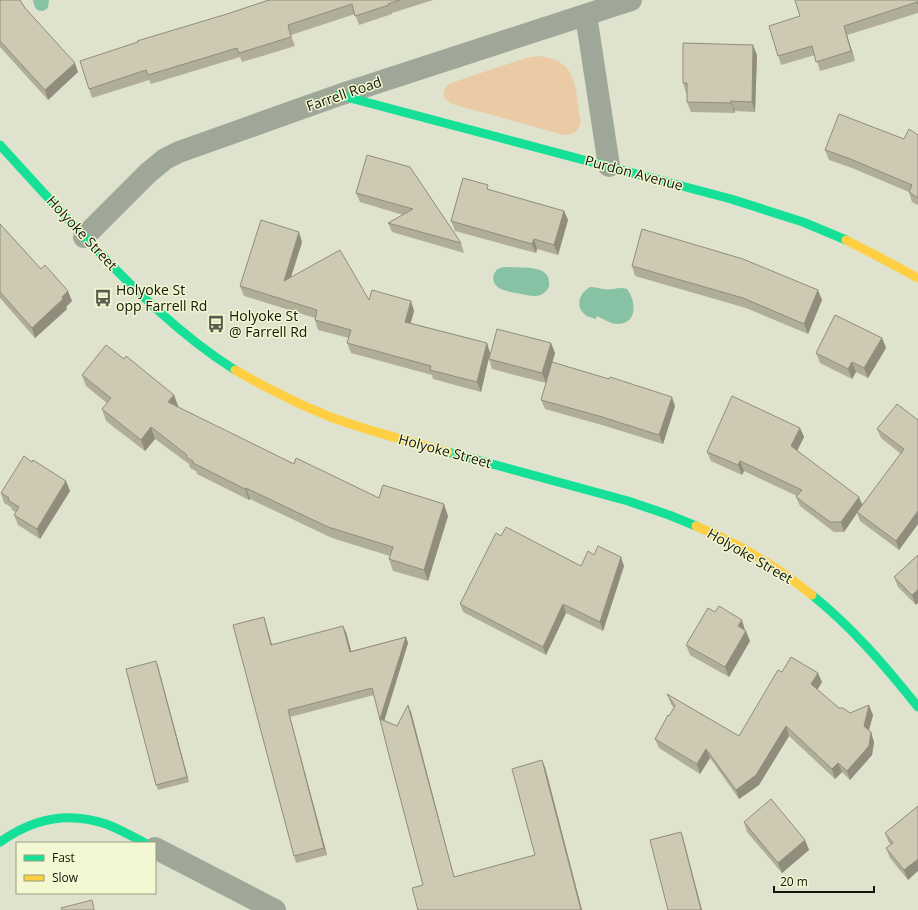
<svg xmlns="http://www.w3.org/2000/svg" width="918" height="910" font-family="'Open Sans',sans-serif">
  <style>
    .green { fill: #ebcba5 }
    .water { fill: #87c2a4 }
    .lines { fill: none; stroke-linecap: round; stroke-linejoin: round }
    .street { stroke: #9fa898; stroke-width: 22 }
    .fast { stroke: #16e098; stroke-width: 9 }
    .slow { stroke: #ffcf43; stroke-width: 9 }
    .wall { fill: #b0ad99 }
    .shaded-wall { fill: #908d7d }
    .building { fill: #cdc9b2; stroke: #908d7d }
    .labels { text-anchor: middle; stroke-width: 3; stroke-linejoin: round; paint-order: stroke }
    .street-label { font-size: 14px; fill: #131508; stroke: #f3f7d2 }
    .poi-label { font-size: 14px; fill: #131508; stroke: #f3f7d2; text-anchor: start }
  </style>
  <rect width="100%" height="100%" fill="#dfe2cd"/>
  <!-- green -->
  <path class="green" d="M538 56C581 60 574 91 581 122 579 131 573 135 564 135L452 104C441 98 441 89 451 83L526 58Z"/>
  <!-- water -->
  <path class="water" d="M33 0H49L48 8 43 11C35 11 34 6 33 0Z
    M510 267C522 268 549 265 549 282 550 286 548 290 544 293 542 294 539 296 536 296 530 296 503 291 499 288 492 284 491 274 498 269 501 267 506 267 510 267Z
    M590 287C595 287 598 288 603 289 612 291 619 286 627 289 636 300 638 324 618 324 611 324 603 319 597 316L596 319C593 318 589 317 587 316 574 308 579 293 590 287Z"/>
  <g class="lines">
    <!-- street -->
    <path class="street" d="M586 15 609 166
      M84 237 148 173 165 159 179 152 339 95 631 0
      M155 848 275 910"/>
    <!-- fast -->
    <path class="fast" d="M339 95 731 199 803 222 846 240
      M0 145C30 178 60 211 91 244 135 290 181 336 235 370
      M448 452 628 501 669 515 696 526
      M812 595C853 628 886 667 918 707
      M0 842C32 819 68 811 106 824 119 829 132 836 145 843"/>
    <!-- slow -->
    <path class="slow" d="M846 240 879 257 918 278
      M235 370C265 387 296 403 328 416 367 431 408 441 448 452
      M696 526C738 543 777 567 812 595"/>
  </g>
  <!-- wall -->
  <path class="wall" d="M0 0 25 8 78 72 48 100 0 47Z
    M269 0H433L392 13V14L359 25 355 14 291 35 295 46 242 62 240 57 151 84 149 80 92 98 89 89 227 14Z
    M918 0V13L847 35 855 61 820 71 815 55 781 65 769 26Z
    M757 55 755 112 735 111V113L691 112 687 102V93H686L683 83Z
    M918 135V205L912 202 909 192 852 168 829 160 825 150 904 139Z
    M367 155 461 243 464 253 392 232 388 223 403 215 360 202 356 193Z
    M490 190 564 211 568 220 558 255 537 249 536 253 455 231 451 221Z
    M0 224 41 269 72 301 66 307 67 309 35 338 0 298Z
    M302 242 291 276 369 300 414 311 411 323 487 343 490 353 481 392 433 379 432 375 351 353 347 343 349 338 318 330 315 320V318L244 296 240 286Z
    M632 266 822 300 808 334 746 308 635 276Z
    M882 338 886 348 868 378 856 372 852 379 820 363 816 353Z
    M551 343 555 353 546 383 492 369 489 359Z
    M124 359 174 395 178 406 177 407 294 464 379 498 448 516 428 581 393 571 389 559 390 556 332 538 250 499 249 500 197 474 196 471 190 468 189 464 155 439 145 451 106 421 102 409 107 403 86 386 82 375Z
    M541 400 675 406 663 444 602 425 545 409Z
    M918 420V524L899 550 860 521 857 513 844 532H834L800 506 796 497 797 496 744 471 742 475 711 461 707 452 800 428 804 437 797 450 862 505 901 454 881 438 877 429Z
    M32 462 66 481 70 491 40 539 18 525 14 515 16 512 12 510 11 507 4 503 1 493Z
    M501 536 581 566 594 555 624 566 603 631 566 613 546 655 463 612 460 604Z
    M918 555 916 605 898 587 894 577Z
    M715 612 745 630 750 641 729 677 690 655 686 645Z
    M264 617 272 645 346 632 351 651 406 637 408 643 384 720 397 726 411 712 454 877 535 855 545 767 582 910 423 885 374 695 290 717 327 855 296 863 294 856Z
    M156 661 189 782 158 790 156 785Z
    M782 672 822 682 817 689 839 708 850 713 873 715 869 731 874 742 872 755 850 780 842 772 835 779 789 736 759 785 739 799 710 758 700 774 659 748 655 739 674 708 671 704 667 694 739 736Z
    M918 806 908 880 890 858 886 848 891 845 889 843 885 833Z
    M744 822 805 840 809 850 782 873 747 832Z"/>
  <!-- shaded-wall -->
  <path class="shaded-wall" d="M844 26 847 35 855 61 851 51Z
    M753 45 757 55 755 112 752 102Z
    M75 63 78 72 48 100 45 90Z
    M731 101 735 111V113L731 103Z
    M564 211 568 220 558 255 554 245Z
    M299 232 302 242 287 290 284 281Z
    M534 239 537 249 536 253 532 244Z
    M818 290 822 300 808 334 804 324Z
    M68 291 72 301 66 307 67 309 35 338 32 328Z
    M411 301 414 311 408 331 405 322Z
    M882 338 886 348 868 378 864 368Z
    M487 343 490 353 481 392 477 382Z
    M551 343 555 353 546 383 542 373Z
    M852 362 856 372 852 379 848 369Z
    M174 395 178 406 172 414 168 402Z
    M672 397 675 406 663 444 659 435Z
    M151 427 155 439 145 451 141 440Z
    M800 428 804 437 795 455 791 446Z
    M740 461 744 471 742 475 738 465Z
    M66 481 70 491 40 539 37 529Z
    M246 488 250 499 249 500 245 489Z
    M859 497 863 506 857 512V513L844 532 841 522Z
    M444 504 448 516 428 581 424 570Z
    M918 511V524L899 550 896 541Z
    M621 557 624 566 603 631 600 622Z
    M918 590V603L916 605 912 595Z
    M563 604 566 613 546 655 543 647Z
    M264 617 274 652 271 645Z
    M742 620 745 630 738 626Z
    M343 626 346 632 353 658 350 652Z
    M746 631 750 641 729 677 725 667Z
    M406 637 408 643 383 725 380 719Z
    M156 661 158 666 189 782 187 777Z
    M818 673 822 682 815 694 811 684Z
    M408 705 411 712 456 884 454 877Z
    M869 705 873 715 867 736 864 726Z
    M288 710 290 717 327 855 324 848Z
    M786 726 789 736 759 785 739 799 736 790Z
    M871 732 874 742 872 755 850 780 847 771Z
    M706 749 710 758 700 774 697 764Z
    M542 760 545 767 582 910H581Z
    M838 763 842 772 835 779 832 769Z
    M681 832 683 837 702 910H701Z
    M805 840 809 850 782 873 778 863Z
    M918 859V871L908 880 904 870Z"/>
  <!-- building -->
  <path class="building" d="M0 0H20L25 8 75 63 45 90 0 41Z
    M269 0H400L388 4 389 5 355 16 352 4 288 25 291 37 239 53 237 48 148 75 146 70 89 89 80 61 138 42 137 41 227 14Z
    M795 0H918V5L917 2 844 26 851 51 816 62 812 46 778 56 769 26 800 16Z
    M683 43 753 45 752 102 731 101V103L687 102V83H683Z
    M839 114 904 139 909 129 918 135V198L909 192 912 185 848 158 825 150Z
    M367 155 410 167 461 243 388 223 413 209 356 193Z
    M463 178 488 185 487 189 564 211 554 245 534 239 532 244 451 221Z
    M261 220 299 232 284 281 340 250 369 300 372 290 411 301 405 322 487 343 477 382 430 370 431 366 347 343 351 330 315 320 317 310 240 286Z
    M0 224 41 269 45 265 68 291 62 297 63 299 32 328 0 292Z
    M642 229 743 259 818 290 804 324 743 298 632 266Z
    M835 315 882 338 864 368 852 362 848 369 816 353Z
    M497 329 551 343 542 373 489 359Z
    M106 345 124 359 126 356 174 395 168 402 294 464 296 458 379 498 383 485 444 504 424 570 389 559 393 547 328 527 246 488 245 489 193 463V461L186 457 187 455 151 427 141 440 102 409 111 398 82 375Z
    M552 362 609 379 610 377 672 397 659 435 599 416 541 400Z
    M732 396 800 428 791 446 859 497 841 522H830L796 497 802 490 740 461 738 465 707 452Z
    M897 404 918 420V511L896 541 857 512 904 449 877 429Z
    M24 456 32 462 33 460 66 481 37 529 14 515 19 507 8 500 9 498 1 493Z
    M506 527 581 566 588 551 594 555 598 546 621 557 600 622 563 604 543 647 460 604 496 533 501 536Z
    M918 555V590L912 595 894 577Z
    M719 606 742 620 738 626 746 631 725 667 686 645 708 608 715 612Z
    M264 617 271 645 343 626 350 652 406 637 380 719 397 726 408 705 454 877 535 855 512 769 542 760 581 910H418L412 888 423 885 390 759 372 688 288 710 324 848 294 856 233 625Z
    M791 657 818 673 811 684 839 708H843L850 713 869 705 864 726 871 732 869 746 847 771 838 763 832 769 786 726 756 775 736 790 706 749 697 764 655 739 668 715 669 716 675 706 667 694 739 736 778 670 782 672Z
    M156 661 187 777 156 785 126 669Z
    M771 799 805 840 778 863 744 822Z
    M918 806V859L904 870 886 848 893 843 885 833Z
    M681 832 701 910H668L650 840Z
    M92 900 94 910H62L61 908Z"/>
  <!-- icons -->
  <defs>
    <g id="bus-bare" transform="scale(1.38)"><path d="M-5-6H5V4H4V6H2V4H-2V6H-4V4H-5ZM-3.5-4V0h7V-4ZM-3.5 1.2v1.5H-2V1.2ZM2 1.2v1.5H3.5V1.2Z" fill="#5a5d4d" stroke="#f3f7d2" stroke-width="2.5" paint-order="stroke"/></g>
  </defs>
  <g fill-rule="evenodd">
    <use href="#bus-bare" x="103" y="298"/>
    <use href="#bus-bare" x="216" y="324"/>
  </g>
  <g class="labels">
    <!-- street labels -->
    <g class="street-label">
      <text transform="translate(344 94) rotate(-19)" y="5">Farrell Road</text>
      <text transform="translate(634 173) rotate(15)" y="5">Purdon Avenue</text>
      <text transform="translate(82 233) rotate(47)" y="5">Holyoke Street</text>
      <text transform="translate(445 451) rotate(15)" y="5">Holyoke Street</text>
      <text transform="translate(750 556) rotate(30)" y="5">Holyoke Street</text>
    </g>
    <!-- poi labels -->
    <g class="poi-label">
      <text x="116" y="295">Holyoke St<tspan x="116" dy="16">opp Farrell Rd</tspan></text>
      <text x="229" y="321">Holyoke St<tspan x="229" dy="16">@ Farrell Rd</tspan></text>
    </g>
  </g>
  <!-- legend -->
  <rect x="16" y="842" width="140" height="52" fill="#f3f7d2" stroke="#999d81"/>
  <rect x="24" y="855" width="20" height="6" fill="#16e098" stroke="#999d81"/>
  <text x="52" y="862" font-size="12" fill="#131508">Fast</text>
  <rect x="24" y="875" width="20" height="6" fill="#ffcf43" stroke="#999d81"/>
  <text x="52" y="882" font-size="12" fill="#131508">Slow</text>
  <!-- scale -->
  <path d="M774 886v6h100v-6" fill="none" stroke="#131508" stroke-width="2"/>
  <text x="780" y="886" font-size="12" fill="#131508" stroke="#f3f7d2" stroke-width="3" paint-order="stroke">20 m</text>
</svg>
